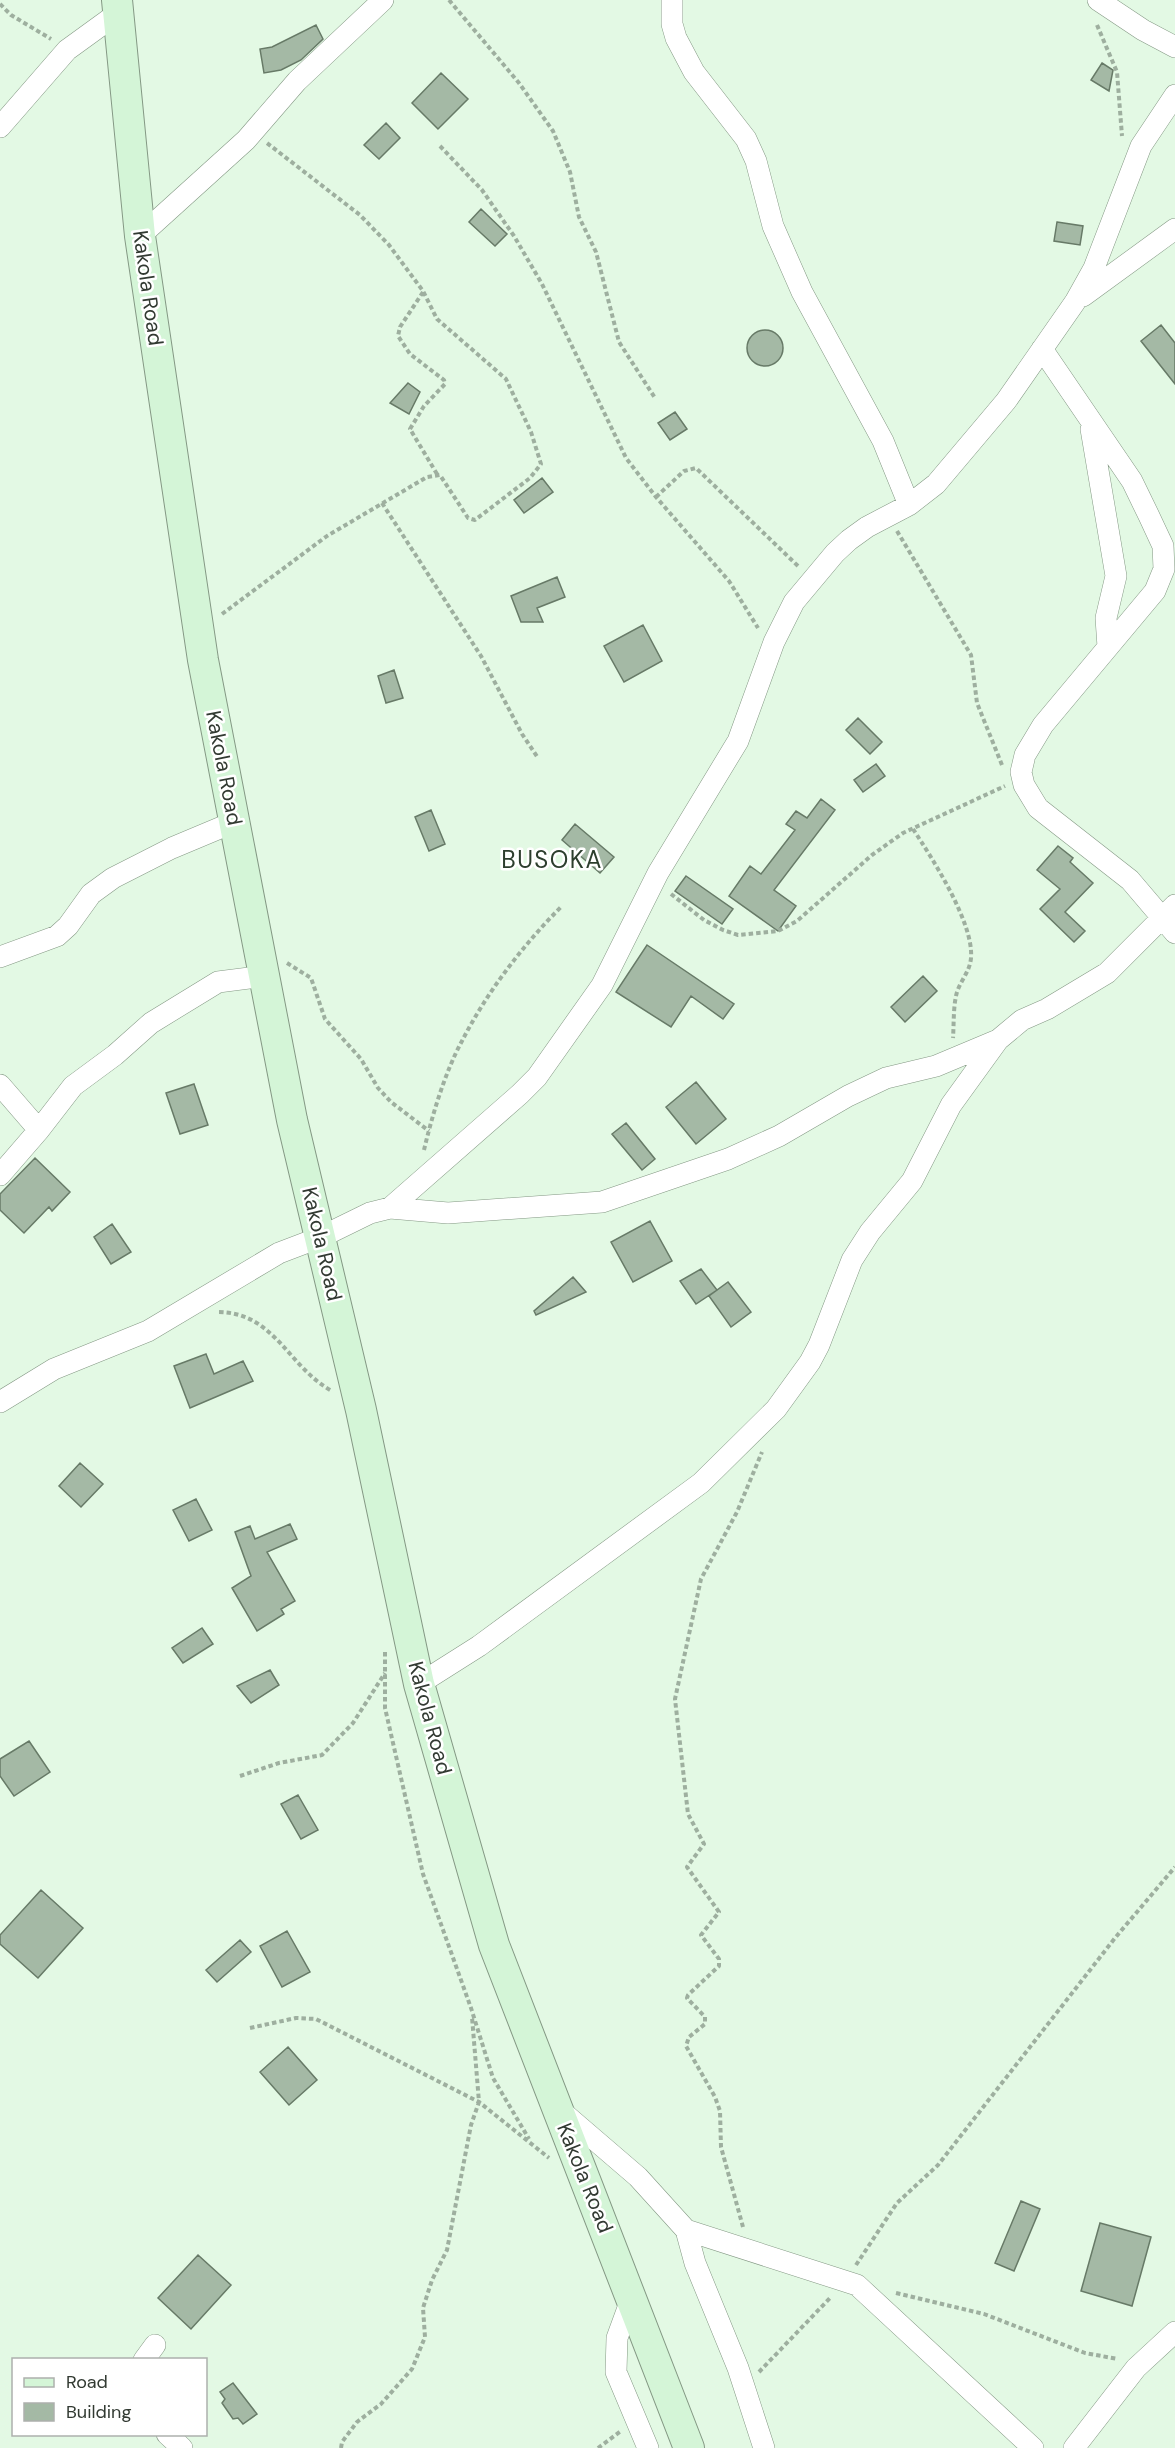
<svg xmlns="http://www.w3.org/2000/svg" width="1175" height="2448" font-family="'DM Sans',sans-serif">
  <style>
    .building { fill: #a4b9a5; stroke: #677a67; stroke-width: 1.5 }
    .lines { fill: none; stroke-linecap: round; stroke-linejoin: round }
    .street-casing { stroke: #849884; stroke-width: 22 }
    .secondary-casing { stroke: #849884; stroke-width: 32 }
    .path { stroke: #9eaf9f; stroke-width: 4; stroke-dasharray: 4.5 3; stroke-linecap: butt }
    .street { stroke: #fff; stroke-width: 21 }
    .secondary { stroke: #d4f5d7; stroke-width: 30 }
    .labels { text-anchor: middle; stroke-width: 5; stroke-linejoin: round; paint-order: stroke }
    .street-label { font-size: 21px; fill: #323a32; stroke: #fff }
    .quarter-label { font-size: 24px; letter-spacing: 1.5px; fill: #2c3e2d; stroke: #fff }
  </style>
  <rect width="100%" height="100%" fill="#e3f9e4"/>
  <!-- building -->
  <path class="building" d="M316 25 323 39 301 60 281 70 264 73 260 49 272 47Z
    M1102 63 1113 70 1109 91 1091 80Z
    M441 73 468 99 438 129 412 103Z
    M386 123 400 138 379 159 364 145Z
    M481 209 507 234 495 246 469 222Z
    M1057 222 1083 226 1080 245 1054 241Z
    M1161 325 1175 343V384L1141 341Z
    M747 348a18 18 0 1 1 36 0a18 18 0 1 1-36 0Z
    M408 383 420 392 409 414 390 403Z
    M675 412 687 429 670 440 658 423Z
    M542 478 553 492 524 513 514 500Z
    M557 577 565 597 537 608 543 622H521L511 596Z
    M643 625 662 661 624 682 604 646Z
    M394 670 403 698 386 703 378 676Z
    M858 718 882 742 870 754 846 730Z
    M876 764 885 776 863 792 854 780Z
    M821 799 835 810 774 890 796 906 778 931 729 896 750 866 761 874 795 830 786 824 796 811 807 818Z
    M431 810 445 844 429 851 415 817Z
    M575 824 614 857 600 873 562 840Z
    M1058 846 1073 858 1070 862 1093 883 1065 912 1085 931 1074 942 1040 909 1060 889 1037 870Z
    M686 876 733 909 722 924 675 891Z
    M647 945 734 1004 723 1019 691 996 671 1027 616 992Z
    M923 976 937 991 905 1022 891 1007Z
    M696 1082 726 1119 696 1144 666 1107Z
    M194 1084 208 1125 180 1134 166 1093Z
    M626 1123 655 1159 642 1170 612 1134Z
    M35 1158 70 1192 52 1211 49 1207 24 1233 0 1210V1194Z
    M650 1221 672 1261 633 1282 611 1242Z
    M112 1224 131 1252 111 1264 94 1237Z
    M701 1269 717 1290 696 1304 680 1281Z
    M573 1277 586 1292 536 1315 534 1311Z
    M728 1282 751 1312 731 1327 709 1296Z
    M206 1354 214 1374 243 1361 253 1381 190 1408 174 1366Z
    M80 1463 103 1484 81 1507 59 1486Z
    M196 1499 212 1530 189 1541 173 1510Z
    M290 1524 297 1539 267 1552 295 1601 281 1609 284 1614 257 1631 232 1588 251 1576 235 1532 250 1526 255 1539Z
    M202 1628 213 1644 183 1663 172 1648Z
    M270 1670 279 1685 251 1703 237 1686Z
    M29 1741 50 1772 14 1796 0 1776V1759Z
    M298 1795 318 1830 301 1839 281 1804Z
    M41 1890 83 1928 38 1978 0 1944V1935Z
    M287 1931 310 1972 282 1987 260 1946Z
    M240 1940 251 1952 217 1982 206 1970Z
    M288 2047 317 2080 289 2105 260 2072Z
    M1021 2201 1040 2209 1014 2271 995 2263Z
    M1100 2223 1151 2237 1132 2306 1081 2291Z
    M198 2255 231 2285 191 2329 158 2298Z
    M233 2383 257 2414 243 2424 238 2418 233 2419 222 2403 225 2399 220 2392Z"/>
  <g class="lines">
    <!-- street casing -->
    <g class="street-casing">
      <path id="street" d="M672 0V24L676 38 694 72 746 139 756 161 773 226 802 292 883 441 909 505
        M1098 0 1143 30 1175 47
        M0 127 67 50 118 13
        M140 236 246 140 297 81 383 0
        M1083 296 1175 229
        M1042 349 1132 481 1149 516 1163 546 1164 569 1155 591 1043 725 1025 755 1021 772 1024 785 1038 808 1130 880 1175 933
        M1091 429 1116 576 1106 618 1108 647
        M0 957 57 936 68 926 91 894 113 878 172 848 234 822
        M0 1085 39 1130
        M0 1175 39 1130 73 1086 115 1055 151 1023 218 982 264 976
        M390 1208 448 1213 602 1202 728 1159 779 1136 848 1096 886 1078 936 1066 998 1040 1022 1020 1047 1009 1107 973 1175 905
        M0 1402 54 1369 148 1331 279 1253 321 1237 370 1213 390 1208 520 1094 537 1077 602 985 658 873 738 741 774 642 794 602 835 553 849 540 867 527 909 505 936 484 1006 401 1075 302 1094 268 1141 146 1175 95
        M419 1684 479 1646 701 1483 776 1409 810 1362 819 1345 852 1260 870 1232 912 1181 951 1105 998 1040
        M560 2110 638 2177 686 2230 695 2263 738 2368 764 2448
        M686 2230 857 2285 1033 2448
        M632 2297 617 2338 616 2372 648 2448
        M144 2360 155 2345
        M167 2434 182 2448
        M1074 2448 1136 2368 1175 2332"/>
    </g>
    <!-- secondary casing -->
    <g class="secondary-casing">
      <path id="secondary" d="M117 0 140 236 203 660 292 1120 361 1410 419 1684 494 1945 689 2448"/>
    </g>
    <!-- path -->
    <path class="path" d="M449 0 519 83 553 131 570 172 579 217 596 252 619 342 655 398
      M0 4 11 15 51 39
      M1097 25 1117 72 1122 136
      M440 146 482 190 514 236 542 284 626 458 656 497 729 581 758 628
      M423 292 400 327 398 336 410 354 444 380 445 384 424 406 410 429 437 474
      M656 497 684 471 696 468 799 567
      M382 503 481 656 522 734 538 758
      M897 531 971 655 977 703 1002 765
      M222 614 327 536 427 477 440 475 468 518 475 520 530 478 541 464 531 432 506 379 437 319 423 291 389 245 360 215 267 143
      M913 829C932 858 974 923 971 958 970 971 961 980 957 992 953 1006 954 1024 953 1038
      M671 894 704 920 723 930 738 935 778 931 797 921 872 855 903 833 1005 786
      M287 963 311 978 325 1019 361 1059 378 1088 391 1102 429 1131
      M424 1150C432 1116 445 1072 462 1041 487 992 523 945 561 907
      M219 1312C275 1313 288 1367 332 1391
      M385 1652V1708L423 1874 471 2008 493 2078 529 2139
      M240 1776 279 1763 322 1755 353 1723 385 1673
      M250 2028 296 2018 316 2019 479 2102 549 2158
      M743 2227 721 2147 720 2111 715 2097 686 2046 689 2037 705 2024V2017L687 1998 688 1995 719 1966V1959L701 1935 719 1912 687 1867 704 1844 688 1814 675 1699 701 1579 737 1512 762 1452
      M856 2265 897 2203 938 2165 1115 1938 1175 1867
      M896 2293 984 2314 1085 2353 1118 2359
      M759 2372 831 2297
      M341 2448 342 2442 357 2422 381 2404 412 2369 425 2337 423 2308 432 2280 447 2250 471 2125 479 2102 472 2017
      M598 2448 621 2431"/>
    <!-- street -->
    <use href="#street" class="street"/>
    <!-- secondary -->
    <use href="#secondary" class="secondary"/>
  </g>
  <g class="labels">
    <!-- street labels -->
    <g class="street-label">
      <text transform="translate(148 288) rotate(82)" y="7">Kakola Road</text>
      <text transform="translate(224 768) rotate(79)" y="7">Kakola Road</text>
      <text transform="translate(322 1244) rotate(77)" y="7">Kakola Road</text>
      <text transform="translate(430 1718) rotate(75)" y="7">Kakola Road</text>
      <text transform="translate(585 2178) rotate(68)" y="7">Kakola Road</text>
    </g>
    <!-- quarter labels -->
    <g class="quarter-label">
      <text x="552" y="868">BUSOKA</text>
    </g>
  </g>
  <!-- legend -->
  <rect x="12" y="2358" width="195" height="78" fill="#ffffff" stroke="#adb0ad" stroke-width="1.5"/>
  <rect x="24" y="2378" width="30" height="9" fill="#d4f5d7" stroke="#adb0ad" stroke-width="1.5"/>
  <text x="66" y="2388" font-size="18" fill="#323a32">Road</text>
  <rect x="24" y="2403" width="30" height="18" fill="#a4b9a5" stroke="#adb0ad" stroke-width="1.5"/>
  <text x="66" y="2418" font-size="18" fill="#323a32">Building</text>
</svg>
